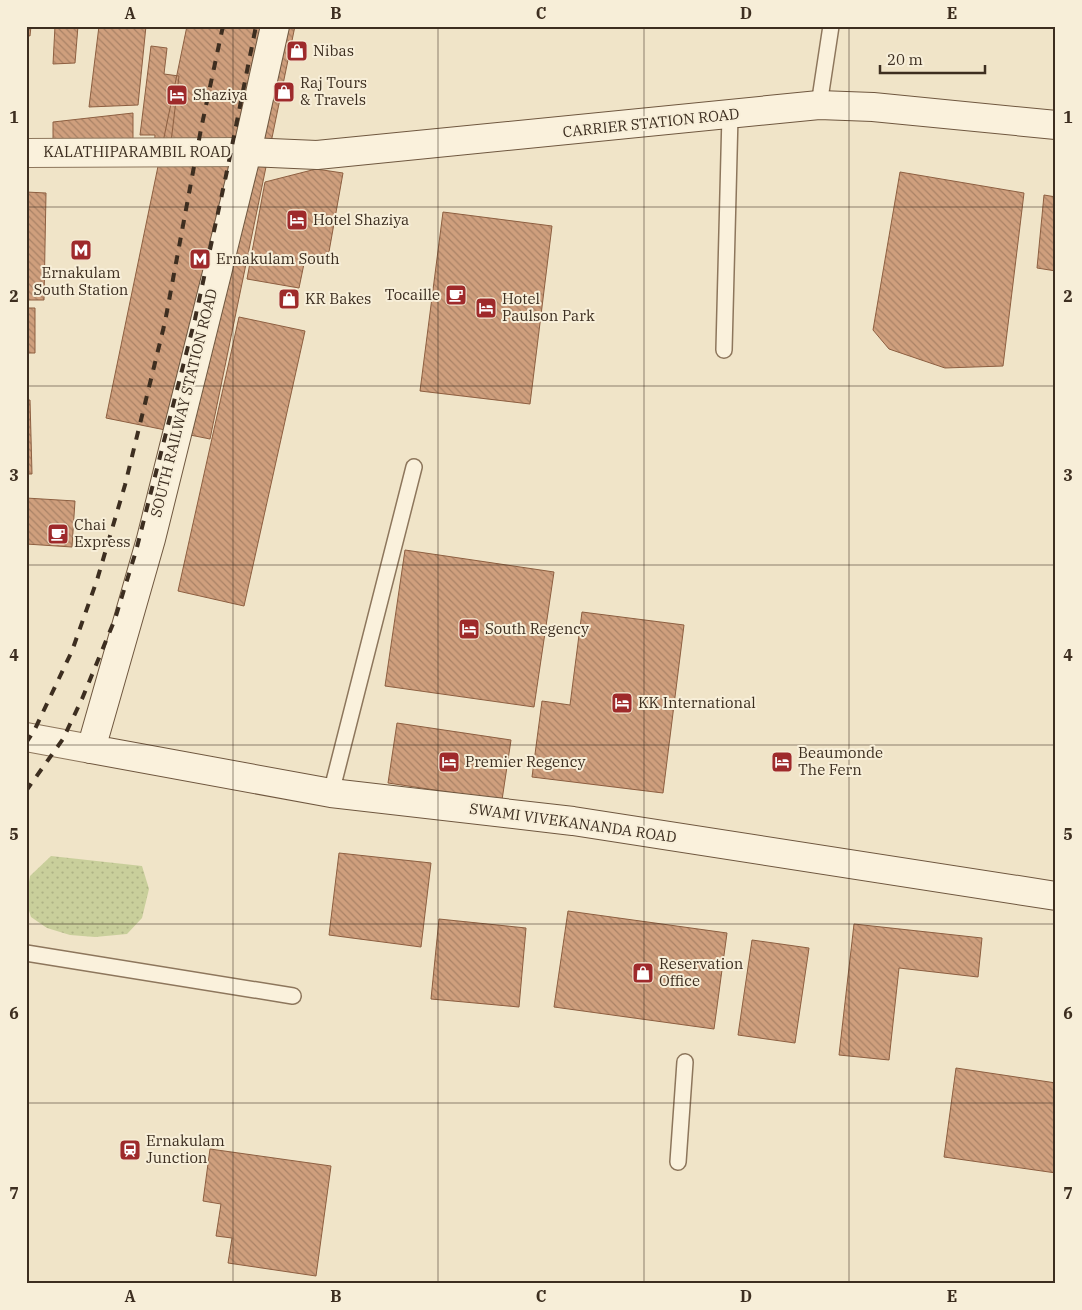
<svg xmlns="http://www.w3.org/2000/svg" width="1082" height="1310" font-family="'IBM Plex Serif',serif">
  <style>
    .grass { fill: url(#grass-dots) }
    .building { fill: url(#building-back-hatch); stroke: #8d5f41 }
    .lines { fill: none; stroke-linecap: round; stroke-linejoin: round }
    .lane-casing { stroke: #8d765c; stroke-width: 18 }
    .street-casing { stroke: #8d765c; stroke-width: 30 }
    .secondary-casing { stroke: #6f573f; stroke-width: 30 }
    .lane { stroke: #faf1dc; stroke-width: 15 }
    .street { stroke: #faf1dc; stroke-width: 28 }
    .secondary { stroke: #faf1dc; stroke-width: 28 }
    .rail { stroke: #3d2e20; stroke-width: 4; stroke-dasharray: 9 9; stroke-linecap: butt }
    .grid { fill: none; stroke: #3d2e20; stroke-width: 1; stroke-opacity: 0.55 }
    .labels { text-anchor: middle; stroke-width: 4; stroke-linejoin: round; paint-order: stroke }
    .poi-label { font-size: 15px; fill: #3d2e20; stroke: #f7eed8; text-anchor: start }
    .street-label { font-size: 15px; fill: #3d2e20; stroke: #f7eed8 }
    .neatline { fill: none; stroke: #3d2e20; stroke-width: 2 }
    .grid-label { font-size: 16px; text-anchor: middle; font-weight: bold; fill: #3d2e20 }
  </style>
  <defs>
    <pattern id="grass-dots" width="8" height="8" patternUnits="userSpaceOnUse" patternTransform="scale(1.25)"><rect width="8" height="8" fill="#c9cf9b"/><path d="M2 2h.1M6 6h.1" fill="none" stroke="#aeb285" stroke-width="1.8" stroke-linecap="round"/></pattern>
    <pattern id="building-back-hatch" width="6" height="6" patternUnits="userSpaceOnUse" patternTransform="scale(1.25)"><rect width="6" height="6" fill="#cf9f7d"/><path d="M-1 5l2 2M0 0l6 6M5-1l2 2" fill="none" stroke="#a98266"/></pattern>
  </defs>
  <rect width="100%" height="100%" fill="#f0e4c8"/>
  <!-- grass -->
  <path class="grass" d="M51 856 142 866 149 889 142 918 127 934 95 937 70 935 47 928 31 917 26 901 30 876Z"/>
  <!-- building -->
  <path class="building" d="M26 26H31L30 36 26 35Z
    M55 26H78L75 63 53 64Z
    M99 26H146L138 105 89 107Z
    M187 26H295L210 439 106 418Z
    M151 46 167 48 164 74 179 76 170 150H154L155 135H140Z
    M133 113V139L53 148V122Z
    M316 169 343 173 327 263 305 259 299 288 247 279 265 182Z
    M900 172 1024 193 1003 366 945 368 889 349 873 330Z
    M26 192 46 193 44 300H26Z
    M1044 195 1056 197V271L1037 268Z
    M443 212 552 226 530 404 420 391Z
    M26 308H35V353H26Z
    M239 317 305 331 244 606 178 591Z
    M26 400H30L32 474H26Z
    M26 498 75 501 72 547 26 544Z
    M405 550 554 572 534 707 385 686Z
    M582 612 684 625 663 793 532 777 542 701 570 705Z
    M397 723 511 740 502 800 388 783Z
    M339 853 431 863 421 947 329 935Z
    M568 911 727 933 714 1029 554 1007Z
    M439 919 526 928 519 1007 431 999Z
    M854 924 982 938 978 977 899 968 889 1060 839 1055Z
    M752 940 809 948 795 1043 738 1035Z
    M956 1068 1056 1083V1173L944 1157Z
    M210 1149 331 1166 316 1276 228 1263 232 1238 216 1236 221 1204 203 1201Z"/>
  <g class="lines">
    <!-- lane casing -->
    <g class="lane-casing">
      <path id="lane" d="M819 105 831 26
        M724 350 730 115
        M331 793 414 467
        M26 953 293 996
        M678 1162 685 1062"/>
    </g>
    <!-- street casing -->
    <g class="street-casing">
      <path id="street" d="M26 153 247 152
        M26 737 91 749"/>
    </g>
    <!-- secondary casing -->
    <g class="secondary-casing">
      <path id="secondary" d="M275 26 247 152 151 539 91 749 331 793 573 821 1056 896
        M247 152 317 155 819 105 873 107 1056 125"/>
    </g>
    <!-- lane -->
    <use href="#lane" class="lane"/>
    <!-- street -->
    <use href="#street" class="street"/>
    <!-- secondary -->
    <use href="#secondary" class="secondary"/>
    <!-- rail -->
    <path class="rail" d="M26 743 34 731 72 651 97 580 125 485 165 322 201 129 223 26
      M26 791 63 739 82 699 115 619 136 551 195 319 227 171 256 26"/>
  </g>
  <!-- grid -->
  <path class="grid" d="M233 26V1284M438 26V1284M644 26V1284M849 26V1284M26 207H1056M26 386H1056M26 565H1056M26 745H1056M26 924H1056M26 1103H1056"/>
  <!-- icons -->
  <defs>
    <g id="shop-square" transform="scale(1.125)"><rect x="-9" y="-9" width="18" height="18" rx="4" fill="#9e2a2b" stroke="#f7eed8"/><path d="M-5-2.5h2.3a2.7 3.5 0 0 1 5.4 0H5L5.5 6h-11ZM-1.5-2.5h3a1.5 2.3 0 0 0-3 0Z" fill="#fff"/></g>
    <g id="hotel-square" transform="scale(1.125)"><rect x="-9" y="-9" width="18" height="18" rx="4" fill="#9e2a2b" stroke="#f7eed8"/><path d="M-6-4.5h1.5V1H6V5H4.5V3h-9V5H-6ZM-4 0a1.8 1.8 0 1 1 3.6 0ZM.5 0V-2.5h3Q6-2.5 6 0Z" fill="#fff"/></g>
    <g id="metro-square" transform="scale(1.125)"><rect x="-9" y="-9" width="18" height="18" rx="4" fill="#9e2a2b" stroke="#f7eed8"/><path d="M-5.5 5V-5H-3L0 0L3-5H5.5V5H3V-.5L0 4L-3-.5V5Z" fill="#fff"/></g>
    <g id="cafe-square" transform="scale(1.125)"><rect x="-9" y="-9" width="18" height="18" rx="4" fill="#9e2a2b" stroke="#f7eed8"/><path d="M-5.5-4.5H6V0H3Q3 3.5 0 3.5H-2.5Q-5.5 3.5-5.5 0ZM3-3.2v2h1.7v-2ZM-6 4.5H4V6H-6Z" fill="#fff"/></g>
    <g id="station-square" transform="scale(1.125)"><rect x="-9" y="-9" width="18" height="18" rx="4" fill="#9e2a2b" stroke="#f7eed8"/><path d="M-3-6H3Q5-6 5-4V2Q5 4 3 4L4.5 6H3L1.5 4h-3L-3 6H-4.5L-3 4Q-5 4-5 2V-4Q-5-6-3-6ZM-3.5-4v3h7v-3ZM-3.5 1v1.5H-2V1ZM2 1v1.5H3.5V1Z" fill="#fff"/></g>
  </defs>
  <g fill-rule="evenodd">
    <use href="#shop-square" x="297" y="51"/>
    <use href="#shop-square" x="284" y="92"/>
    <use href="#hotel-square" x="177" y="95"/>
    <use href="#hotel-square" x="297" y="220"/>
    <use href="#metro-square" x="81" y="250"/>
    <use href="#metro-square" x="200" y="259"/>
    <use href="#cafe-square" x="456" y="295"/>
    <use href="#shop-square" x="289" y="299"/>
    <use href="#hotel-square" x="486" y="308"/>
    <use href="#cafe-square" x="58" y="534"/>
    <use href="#hotel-square" x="469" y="629"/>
    <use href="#hotel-square" x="622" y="703"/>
    <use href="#hotel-square" x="449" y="762"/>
    <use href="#hotel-square" x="782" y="762"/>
    <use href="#shop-square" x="643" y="973"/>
    <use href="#station-square" x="130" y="1150"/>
  </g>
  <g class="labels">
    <!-- poi labels -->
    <g class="poi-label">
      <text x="313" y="56">Nibas</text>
      <text x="300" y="88">Raj Tours<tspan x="300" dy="17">&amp; Travels</tspan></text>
      <text x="193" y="100">Shaziya</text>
      <text x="313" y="225">Hotel Shaziya</text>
      <text x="216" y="264">Ernakulam South</text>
      <text x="81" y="278" text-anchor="middle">Ernakulam<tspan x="81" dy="17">South Station</tspan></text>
      <text x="440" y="300" text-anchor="end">Tocaille</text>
      <text x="305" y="304">KR Bakes</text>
      <text x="502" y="304">Hotel<tspan x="502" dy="17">Paulson Park</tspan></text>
      <text x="74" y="530">Chai<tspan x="74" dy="17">Express</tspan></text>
      <text x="485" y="634">South Regency</text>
      <text x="638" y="708">KK International</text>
      <text x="798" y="758">Beaumonde<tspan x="798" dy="17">The Fern</tspan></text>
      <text x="465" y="767">Premier Regency</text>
      <text x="659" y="969">Reservation<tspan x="659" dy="17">Office</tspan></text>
      <text x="146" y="1146">Ernakulam<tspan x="146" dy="17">Junction</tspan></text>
    </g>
    <!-- street labels -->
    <g class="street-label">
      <text transform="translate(651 123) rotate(-6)" y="5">CARRIER STATION ROAD</text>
      <text x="137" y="157">KALATHIPARAMBIL ROAD</text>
      <text transform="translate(184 403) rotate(-76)" y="5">SOUTH RAILWAY STATION ROAD</text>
      <text transform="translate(573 823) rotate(8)" y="5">SWAMI VIVEKANANDA ROAD</text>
    </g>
  </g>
  <!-- border -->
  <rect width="1082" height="1310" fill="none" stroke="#f7eed8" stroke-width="55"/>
  <!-- scale -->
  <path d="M880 65v8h105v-8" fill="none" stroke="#3d2e20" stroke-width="2.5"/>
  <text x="887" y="65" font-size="15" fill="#3d2e20" stroke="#f7eed8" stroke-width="4" paint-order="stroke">20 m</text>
  <rect x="28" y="28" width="1026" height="1254" class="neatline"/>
  <g class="grid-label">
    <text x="130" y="19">A</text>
    <text x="336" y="19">B</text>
    <text x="541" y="19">C</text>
    <text x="746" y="19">D</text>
    <text x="952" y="19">E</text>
    <text x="14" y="123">1</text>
    <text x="1068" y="123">1</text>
    <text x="14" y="302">2</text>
    <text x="1068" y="302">2</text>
    <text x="14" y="481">3</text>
    <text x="1068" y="481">3</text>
    <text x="14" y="661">4</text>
    <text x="1068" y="661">4</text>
    <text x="14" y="840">5</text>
    <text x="1068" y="840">5</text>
    <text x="14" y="1019">6</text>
    <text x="1068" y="1019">6</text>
    <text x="14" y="1199">7</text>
    <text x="1068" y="1199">7</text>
    <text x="130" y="1302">A</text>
    <text x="336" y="1302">B</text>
    <text x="541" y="1302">C</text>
    <text x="746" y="1302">D</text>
    <text x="952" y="1302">E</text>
  </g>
</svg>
